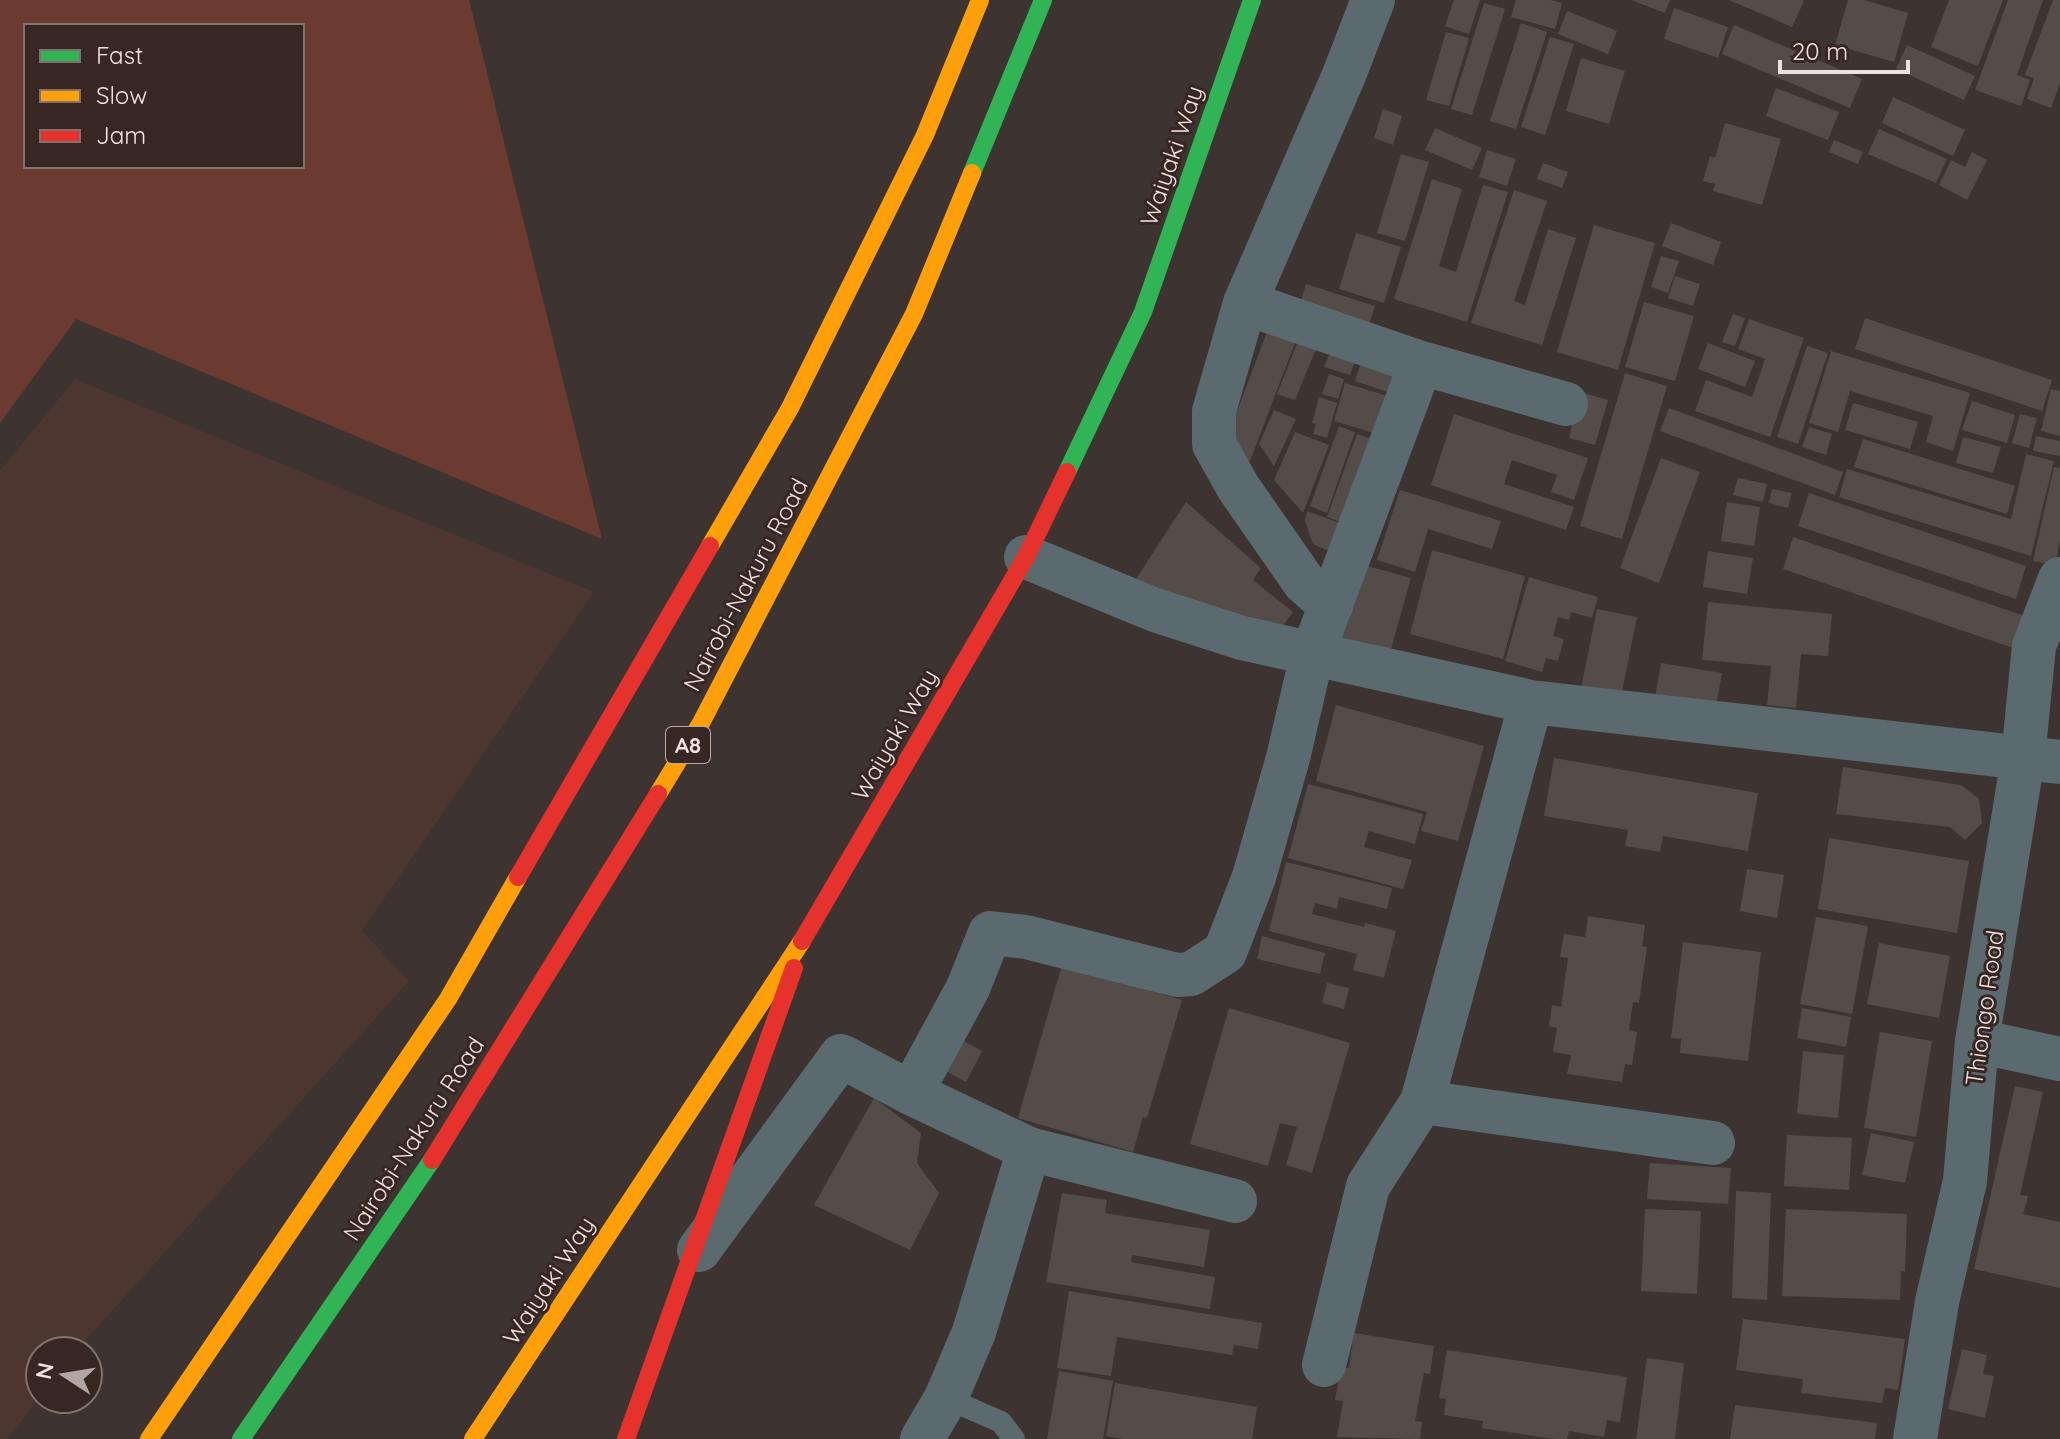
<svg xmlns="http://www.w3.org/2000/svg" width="2060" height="1439" font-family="Quicksand,sans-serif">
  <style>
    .built { fill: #4d3530 }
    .green { fill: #6b3b32; fill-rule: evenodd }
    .building { fill: #544c49 }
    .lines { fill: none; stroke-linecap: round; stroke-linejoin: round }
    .lane { stroke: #5b6a6e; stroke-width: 22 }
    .street { stroke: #5b6a6e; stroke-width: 44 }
    .fast { stroke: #30b455; stroke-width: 18 }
    .slow { stroke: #ff9f0a; stroke-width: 18 }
    .jam { stroke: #e5322d; stroke-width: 18 }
    .labels { text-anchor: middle; stroke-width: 6; stroke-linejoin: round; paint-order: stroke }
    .shield { fill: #382622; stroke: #b8aaa7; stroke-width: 2 }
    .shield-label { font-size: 22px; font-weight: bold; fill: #efe3e0 }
    .street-label { font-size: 24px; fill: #efe3e0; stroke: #382622 }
  </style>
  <rect width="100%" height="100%" fill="#3d3431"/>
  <!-- built -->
  <path class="built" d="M75 379 594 592 362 931 409 981 76 1351H40V1397L7 1439H0V471Z"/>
  <!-- green -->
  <path class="green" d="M0 0H469L602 539 76 319 0 423ZM26 26H302V166H26Z"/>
  <!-- building -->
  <path class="building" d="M1454 0H1480L1469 34 1445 26Z
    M1516 0H1551L1562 3 1555 29 1511 17Z
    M1631 0H1670L1665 13Z
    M1729 0H1802L1804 1 1792 27Z
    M1848 0H1864L1908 13 1894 62 1835 45Z
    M1949 0H2003L1978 66 1931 47Z
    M2008 0H2043L2017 75 2030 80 2021 106 1975 90Z
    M2053 0H2060V83L2051 108 2027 99 2034 78 2025 75Z
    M1484 3 1505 9 1472 115 1451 109Z
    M1674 8 1728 27 1718 58 1664 39Z
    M1567 11 1617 31 1608 54 1558 34Z
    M1521 23 1547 32 1516 129 1490 121Z
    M1734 25 1862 79 1850 108 1722 54Z
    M1446 32 1469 38 1449 106 1426 100Z
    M1550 37 1574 44 1545 135 1521 127Z
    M1907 45 1975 76 1964 100 1896 69Z
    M1581 58 1625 71 1609 124 1566 111Z
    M1776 88 1839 112 1828 140 1766 116Z
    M1893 97 1965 130 1953 156 1882 123Z
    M1383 109 1402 116 1393 145 1374 138Z
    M1725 123 1781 139 1762 205 1713 191 1715 184 1703 181 1710 156 1715 158Z
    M1435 128 1482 148 1472 170 1425 150Z
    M1879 129 1947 159 1936 183 1868 154Z
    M1834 140 1863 152 1858 164 1829 152Z
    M1487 150 1516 159 1507 186 1479 177Z
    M1972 152 1987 160 1967 200 1939 185 1951 160 1965 167Z
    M1401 154 1429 162 1405 241 1377 233Z
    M1543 163 1568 172 1562 188 1537 179Z
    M1432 179 1462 189 1439 266 1456 272 1483 185 1508 192 1467 322 1394 299Z
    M1514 190 1547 201 1514 301 1525 305 1548 229 1576 238 1542 345 1471 323Z
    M1671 223 1721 242 1713 265 1662 246Z
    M1594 225 1655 243 1618 370 1557 352Z
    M1356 233 1401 247 1384 303 1339 289Z
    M1661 256 1679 261 1668 293 1651 287Z
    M1675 276 1700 284 1693 306 1668 298Z
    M1306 284 1375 306 1369 325 1300 304Z
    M1644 302 1694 316 1675 381 1625 367Z
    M1733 314 1745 318 1735 346 1722 342Z
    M1273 316 1301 327 1250 461 1222 451Z
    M1865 318 2052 380 2042 411 1855 349Z
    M1749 319 1804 338 1770 437 1695 411 1706 380 1752 397 1765 359 1738 349Z
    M1300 336 1318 344 1295 400 1277 394Z
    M1708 343 1755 361 1745 387 1698 369Z
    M1807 346 1828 353 1798 444 1777 437Z
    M1332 347 1357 356 1350 375 1324 367Z
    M1831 351 1970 393 1953 451 1926 442 1933 416 1850 391 1838 432 1809 423Z
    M1361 362 1412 380 1405 398 1355 381Z
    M1625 373 1667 386 1622 539 1580 526Z
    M1329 374 1344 379 1338 399 1322 394Z
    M1345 383 1401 400 1390 438 1334 421Z
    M2051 389 2060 391V436L2041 431Z
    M1580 392 1608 400 1595 445 1569 438Z
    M1319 397 1337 403 1327 438 1313 434 1316 424 1312 423Z
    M1972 401 2015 415 2007 443 1962 430Z
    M1853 403 1918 422 1910 449 1845 430Z
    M1669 408 1843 472 1835 495 1660 431Z
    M1274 410 1296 419 1274 466 1259 444Z
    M1454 414 1588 458 1574 500 1551 492 1557 475 1512 460 1504 484 1574 507 1566 530 1431 485Z
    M2020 414 2037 418 2029 448 2012 443Z
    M1339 426 1355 432 1327 513 1310 506Z
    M1809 427 1832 434 1826 455 1802 447Z
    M1295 432 1329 445 1303 513 1274 480Z
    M1357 434 1373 439 1343 523 1327 517Z
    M2036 436 2060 441V456L2033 451Z
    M1963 437 2001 447 1993 473 1956 463Z
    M1863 439 2015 486 2007 514 1854 467Z
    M2026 454 2054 461 2031 556 1839 497 1847 469 2011 519Z
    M1661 458 1700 472 1659 583 1620 568Z
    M2054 467 2060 468V540L2055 565 2033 561Z
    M1738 478 1767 484 1763 502 1733 495Z
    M1772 489 1792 493 1788 508 1769 503Z
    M1400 490 1501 521 1492 549 1428 529 1415 572 1377 560Z
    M1809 493 2026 566 2016 599 1798 526Z
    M1186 502 1261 568 1253 580 1293 612 1275 637 1134 582Z
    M1727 502 1760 507 1754 546 1721 541Z
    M1307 511 1342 524 1331 552 1313 544 1305 521Z
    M1793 537 2036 620 2025 652 1783 569Z
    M1432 550 1525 576 1503 659 1410 634Z
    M1708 551 1753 558 1747 594 1703 587Z
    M1360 564 1411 578 1389 656 1338 642Z
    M1529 577 1598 597 1592 618 1571 612 1569 620 1558 617 1553 636 1564 639 1558 661 1546 658 1542 672 1505 661Z
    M1708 602 1832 614 1828 656 1801 654 1796 708 1767 705 1771 666 1702 660Z
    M1597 609 1637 617 1620 702 1580 693Z
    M1661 663 1722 673 1715 713 1654 703Z
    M1336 705 1484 746 1458 841 1421 831 1427 812 1316 781Z
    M1554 758 1758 793 1748 851 1663 836 1660 852 1625 846 1628 830 1544 816Z
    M1843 767 1961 785 1979 799 1982 823 1965 840 1950 827 1836 814Z
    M1308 784 1423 814 1415 844 1369 831 1364 847 1412 860 1403 889 1288 858Z
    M1829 838 1969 861 1957 933 1818 909Z
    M1286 862 1392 888 1387 909 1339 897 1337 909 1315 903 1312 914 1364 927 1365 923 1396 931 1384 978 1353 970 1357 954 1269 931Z
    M1747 869 1784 875 1777 918 1740 911Z
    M1588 916 1645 925 1642 946 1647 947 1639 1003 1633 1002 1629 1030 1637 1032 1632 1065 1625 1064 1622 1082 1567 1074 1571 1055 1553 1052 1557 1028 1549 1026 1552 1005 1561 1007 1568 958 1560 957 1564 934 1585 937Z
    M1816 917 1868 926 1852 1014 1800 1004Z
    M1262 936 1325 953 1320 974 1257 959Z
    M1683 942 1761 952 1748 1061 1680 1053 1681 1039 1671 1038Z
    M1879 943 1950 956 1939 1018 1867 1004Z
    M1062 965 1182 1000 1147 1118 1143 1117 1133 1152 1018 1118Z
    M1327 983 1349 988 1344 1009 1322 1003Z
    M1229 1008 1350 1043 1312 1173 1286 1165 1297 1127 1280 1123 1268 1166 1190 1144Z
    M1802 1008 1851 1017 1846 1047 1797 1038Z
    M1880 1032 1932 1041 1916 1137 1864 1128Z
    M953 1035 982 1051 966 1082 937 1066Z
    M1803 1051 1844 1055 1838 1118 1797 1114Z
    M2015 1086 2043 1092 2020 1195 2028 1196 2023 1214 2060 1222V1288L1974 1269Z
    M874 1098 921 1133 917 1163 939 1193 910 1250 814 1205Z
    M1871 1133 1914 1142 1905 1183 1862 1175Z
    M1787 1135 1852 1138 1849 1190 1784 1186Z
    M1650 1163 1731 1168 1728 1204 1647 1199Z
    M1736 1191 1771 1193 1767 1300 1732 1298Z
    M1062 1193 1107 1200 1105 1213 1210 1230 1204 1267 1132 1255 1131 1262 1215 1277 1210 1309 1046 1282Z
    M1645 1209 1701 1211 1697 1294 1641 1291Z
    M1786 1209 1907 1214 1905 1272 1901 1271 1900 1300 1782 1296Z
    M1069 1291 1262 1323 1258 1349 1234 1345 1232 1355 1117 1337 1111 1376 1057 1368Z
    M1743 1319 1905 1339 1898 1390 1885 1388 1882 1403 1801 1393 1803 1379 1736 1370Z
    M1354 1333 1434 1346 1430 1374 1424 1373 1415 1421 1422 1422 1420 1439 1337 1437 1343 1401 1335 1400 1341 1367 1349 1368Z
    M1962 1349 1987 1355 1983 1374 1994 1376 1985 1418 1948 1409Z
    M1447 1350 1627 1377 1620 1422 1607 1420 1604 1437 1569 1431 1567 1439H1554L1482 1428 1483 1421 1444 1415 1446 1399 1439 1398Z
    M1647 1358 1684 1363 1675 1439H1636Z
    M1059 1371 1113 1381 1103 1439H1047Z
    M1115 1383 1257 1407 1252 1439H1122L1106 1436Z
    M1735 1405 1877 1423 1875 1439H1730Z"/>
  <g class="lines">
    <!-- lane -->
    <path class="lane" d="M946 1398 1001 1422 1014 1439"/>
    <!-- street -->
    <path class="street" d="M1245 303 1421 363 1566 404
      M1026 557 1155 610 1242 638 1531 702 2060 762
      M1331 606 1304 582 1238 487 1214 444V411L1245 303 1344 75 1373 0
      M1977 1041 2060 1059
      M911 1093 968 988 990 933 1026 937 1177 975 1191 974 1225 952 1254 877 1288 758 1312 655 1421 363
      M1422 1102 1713 1143
      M1029 1149 1235 1201
      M699 1250 841 1056 911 1093 1029 1149 974 1332 946 1398 922 1439
      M1324 1365 1368 1186 1422 1102 1531 702
      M1915 1439 1937 1302 1965 1181 1977 1041 2023 758 2034 646 2060 579"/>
    <!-- fast -->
    <path class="fast" d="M972 173 1043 0
      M1067 472 1143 312 1252 0
      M241 1439 432 1160"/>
    <!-- slow -->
    <path class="slow" d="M710 546 790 408 925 135 980 0
      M658 794 701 723 914 314 972 173
      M149 1439 448 999 518 877
      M473 1439 802 941"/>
    <!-- jam -->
    <path class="jam" d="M518 877 710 546
      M802 941 1026 557 1067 472
      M432 1160 658 794
      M626 1439 794 968"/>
  </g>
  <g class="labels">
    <!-- shield labels -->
    <rect class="shield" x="666" y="727" width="44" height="36" rx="6"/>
    <g class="shield-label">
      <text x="688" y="753">A8</text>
    </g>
    <!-- street labels -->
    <g class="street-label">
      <text transform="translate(1172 156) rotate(-71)" y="8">Waiyaki Way</text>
      <text transform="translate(746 585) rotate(-62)" y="8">Nairobi-Nakuru Road</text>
      <text transform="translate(895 735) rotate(-60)" y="8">Waiyaki Way</text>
      <text transform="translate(1985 1008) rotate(-82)" y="8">Thiongo Road</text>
      <text transform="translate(414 1139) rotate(-57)" y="8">Nairobi-Nakuru Road</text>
      <text transform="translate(549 1281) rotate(-57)" y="8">Waiyaki Way</text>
    </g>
  </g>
  <!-- legend -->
  <rect x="24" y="24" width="280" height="144" fill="#382622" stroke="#81726e" stroke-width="2"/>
  <rect x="40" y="50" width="40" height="12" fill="#30b455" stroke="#81726e" stroke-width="2"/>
  <text x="96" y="64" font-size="24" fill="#efe3e0">Fast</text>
  <rect x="40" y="90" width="40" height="12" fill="#ff9f0a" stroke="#81726e" stroke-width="2"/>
  <text x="96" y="104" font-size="24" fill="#efe3e0">Slow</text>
  <rect x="40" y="130" width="40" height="12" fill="#e5322d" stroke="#81726e" stroke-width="2"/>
  <text x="96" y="144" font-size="24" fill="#efe3e0">Jam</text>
  <!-- north arrow -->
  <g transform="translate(64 1375) rotate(282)"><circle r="38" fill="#382622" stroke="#81726e" stroke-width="2"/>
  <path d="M0-6L14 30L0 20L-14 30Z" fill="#b1a6a3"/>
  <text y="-12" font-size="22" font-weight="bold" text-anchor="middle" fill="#efe3e0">N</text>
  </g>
  <!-- scale -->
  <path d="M1780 60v12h128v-12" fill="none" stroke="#efe3e0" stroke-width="4"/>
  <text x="1792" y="60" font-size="24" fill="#efe3e0" stroke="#382622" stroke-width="6" paint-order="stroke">20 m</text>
</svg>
